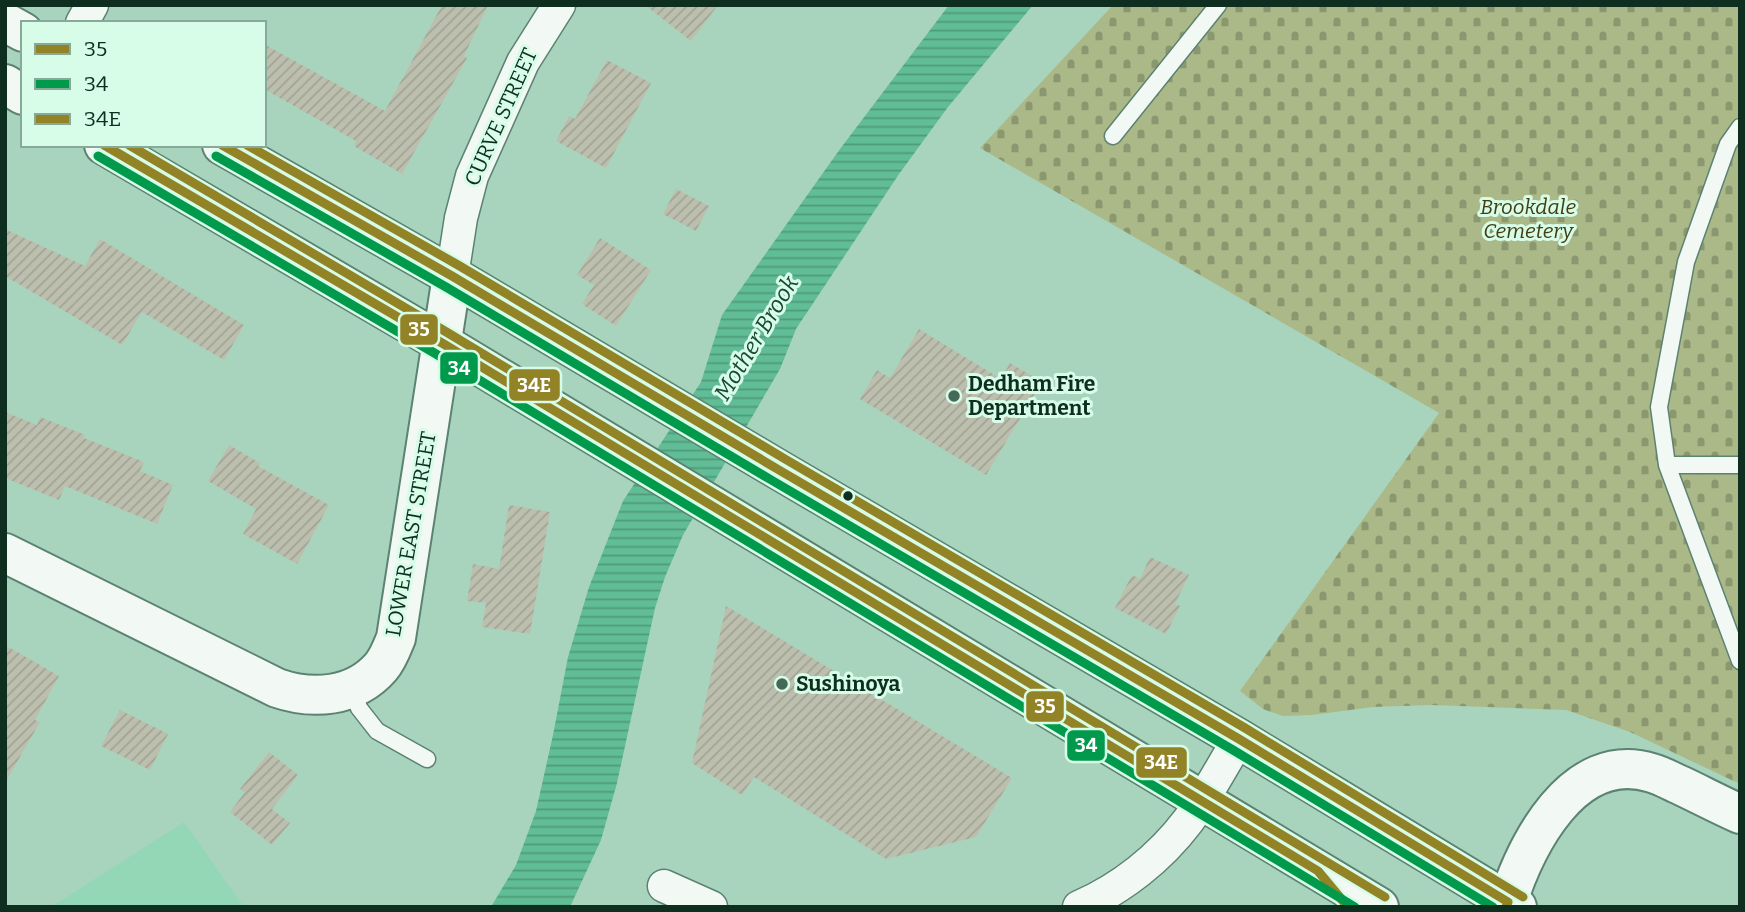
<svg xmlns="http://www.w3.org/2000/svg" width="1745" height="912" font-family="Bitter,serif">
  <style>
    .built { fill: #94d7b6 }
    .cemetery { fill: url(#cemetery-stones) }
    .water { fill: url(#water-rules) }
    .building { fill: url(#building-hatch) }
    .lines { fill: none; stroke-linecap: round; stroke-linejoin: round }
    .service-casing { stroke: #5c8272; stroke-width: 19 }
    .minor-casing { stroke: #5c8272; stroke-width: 35 }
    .tertiary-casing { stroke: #5c8272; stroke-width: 42 }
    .primary-casing { stroke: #5c8272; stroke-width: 42 }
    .service { stroke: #f2f9f5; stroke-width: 16 }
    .minor { stroke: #f2f9f5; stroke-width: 32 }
    .tertiary { stroke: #f2f9f5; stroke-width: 38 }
    .primary { stroke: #f2f9f5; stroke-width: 38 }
    .bus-1-casing { stroke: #d7fce8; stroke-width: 14 }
    .bus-2-casing { stroke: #d7fce8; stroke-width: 14 }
    .bus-3-casing { stroke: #d7fce8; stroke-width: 14 }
    .bus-1 { stroke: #938327; stroke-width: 9 }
    .bus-2 { stroke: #019a4c; stroke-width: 9 }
    .bus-3 { stroke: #938327; stroke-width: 9 }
    .poi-dot { fill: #446957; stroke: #d7fce8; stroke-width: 2.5 }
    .bus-dot { fill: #0e2f20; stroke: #d7fce8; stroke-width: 2.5 }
    .labels { text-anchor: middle; stroke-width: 6; stroke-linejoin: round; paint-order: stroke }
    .street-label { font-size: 21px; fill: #0e2f20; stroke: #d7fce8 }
    .park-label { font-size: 21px; font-style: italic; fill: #443e12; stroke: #d7fce8 }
    .poi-label { font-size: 21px; font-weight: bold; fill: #0e2f20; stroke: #d7fce8; text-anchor: start }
    .water-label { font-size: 23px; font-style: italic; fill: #1a4834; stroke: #d7fce8 }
    .line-badge { stroke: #d7fce8; stroke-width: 2.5 }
    .badge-label { font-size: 19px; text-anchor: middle; font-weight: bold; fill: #fff }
  </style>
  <defs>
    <pattern id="cemetery-stones" width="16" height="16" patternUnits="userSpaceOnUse" patternTransform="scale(1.75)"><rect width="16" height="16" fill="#abb988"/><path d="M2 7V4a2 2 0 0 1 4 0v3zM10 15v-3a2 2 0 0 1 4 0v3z" fill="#8a976f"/></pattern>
    <pattern id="water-rules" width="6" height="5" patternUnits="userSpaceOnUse" patternTransform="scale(1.75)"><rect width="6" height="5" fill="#61bd95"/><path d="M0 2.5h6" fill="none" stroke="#4e9a79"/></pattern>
    <pattern id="building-hatch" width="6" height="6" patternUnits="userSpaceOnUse" patternTransform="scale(1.75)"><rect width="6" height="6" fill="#bdbfae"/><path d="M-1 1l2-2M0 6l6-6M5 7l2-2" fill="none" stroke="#a1a495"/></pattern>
  </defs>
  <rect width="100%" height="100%" fill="#a8d4be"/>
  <!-- built -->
  <path class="built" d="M184 822 244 907H51Z"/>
  <!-- cemetery -->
  <path class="cemetery" d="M1113 5H1740V784L1630 732 1566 710 1432 705 1373 707 1312 715 1283 716 1263 709 1240 691 1439 413 980 148Z"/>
  <!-- water -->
  <path class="water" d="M949 5H1033L948 107 899 174 796 329 780 369 683 535 665 577 655 608 617 783 601 840 570 907H491L516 865 536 811 553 735 568 657 589 587 623 501 701 382 722 315 840 149Z"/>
  <!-- building -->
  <path class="building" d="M442 5H488L464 56 467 58 402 174 354 146 356 141 264 89V44L385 111Z
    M645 5H718L691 41Z
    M607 60 651 83 606 168 556 141 569 116 575 119Z
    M676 189 709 206 696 231 663 214Z
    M5 229 85 266 100 239 244 325 224 360 142 312 122 345 5 276Z
    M600 238 651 270 616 326 582 304 594 285 577 275Z
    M919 329 1001 379 1010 363 1042 382 986 475 860 399 877 370 890 378Z
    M5 412 37 425 40 417 85 435 84 438 144 462 140 471 173 485 157 524 65 486 59 500 5 478Z
    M229 445 260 463 258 466 329 505 297 564 243 534 256 509 208 481Z
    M509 505 550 512 530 634 482 627 486 603 467 601 473 564 499 569Z
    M1150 557 1189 575 1175 604 1180 606 1166 634 1115 608 1132 575 1140 579Z
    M726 606 1012 778 976 837 886 859 754 777 742 795 692 763Z
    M5 645 59 676 35 720 40 722 5 783Z
    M120 710 168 734 150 770 101 746Z
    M269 752 298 775 272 809 290 823 272 845 230 812 245 792 240 789Z"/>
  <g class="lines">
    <!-- service casing -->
    <g class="service-casing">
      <path id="service" d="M1740 127 1728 144 1686 262 1659 407 1667 465 1740 661
        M1113 136 1218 5
        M1667 465H1740
        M352 688 359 708 377 731 427 759"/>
    </g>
    <!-- minor casing -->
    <g class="minor-casing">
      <path id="minor" d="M82 23 92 5
        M452 276 461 218 472 176 523 62 559 5
        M664 886 711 907
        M1079 907C1121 889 1160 858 1188 821 1207 796 1222 766 1239 739"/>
    </g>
    <!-- tertiary casing -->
    <g class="tertiary-casing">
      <path id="tertiary" d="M5 553 277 688C312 700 354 698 381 667 388 659 392 648 396 638L452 276
        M1506 907C1525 846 1573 748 1652 773 1663 776 1672 782 1682 786 1701 795 1720 805 1740 814"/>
    </g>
    <!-- primary casing -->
    <g class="primary-casing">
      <path id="primary" d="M5 22 23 32
        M5 84 23 95
        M104 145 442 343 1379 907
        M222 145 452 276 779 470 1239 739 1517 907"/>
    </g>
    <!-- service -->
    <use href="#service" class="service"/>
    <!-- minor -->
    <use href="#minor" class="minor"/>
    <!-- tertiary -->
    <use href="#tertiary" class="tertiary"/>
    <!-- primary -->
    <use href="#primary" class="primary"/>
    <!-- bus-1 casing -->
    <g class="bus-1-casing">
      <path id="bus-1" d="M104 145 442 343 1318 871 1348 907
        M222 145 452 276 779 470 1239 739 1508 902 1506 907"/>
    </g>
    <!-- bus-2 casing -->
    <g class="bus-2-casing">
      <path id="bus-2" d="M98 156 436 354 1355 907
        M216 156 446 287 773 481 1233 750 1493 907"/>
    </g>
    <!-- bus-3 casing -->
    <g class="bus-3-casing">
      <path id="bus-3" d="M129 145 448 333 1385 897
        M247 145 458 265 785 459 1245 728 1523 897"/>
    </g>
    <!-- bus-1 -->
    <use href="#bus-1" class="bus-1"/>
    <!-- bus-2 -->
    <use href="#bus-2" class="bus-2"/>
    <!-- bus-3 -->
    <use href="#bus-3" class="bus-3"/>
  </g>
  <!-- markers -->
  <g class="poi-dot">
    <circle cx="954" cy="396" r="7"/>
    <circle cx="782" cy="684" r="7"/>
  </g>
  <circle class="bus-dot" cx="848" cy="496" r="6"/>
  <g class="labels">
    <!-- street labels -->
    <g class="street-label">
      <text transform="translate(501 117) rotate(-66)" y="7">CURVE STREET</text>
      <text transform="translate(411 534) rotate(-80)" y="7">LOWER EAST STREET</text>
    </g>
    <!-- park labels -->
    <g class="park-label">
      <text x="1528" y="214">Brookdale<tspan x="1528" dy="24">Cemetery</tspan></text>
    </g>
    <!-- poi labels -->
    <g class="poi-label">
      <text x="968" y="391">Dedham Fire<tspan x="968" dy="24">Department</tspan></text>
      <text x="796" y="691">Sushinoya</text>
    </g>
    <!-- water labels -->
    <g class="water-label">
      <text transform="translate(756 338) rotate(-59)" y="8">Mother Brook</text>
    </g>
  </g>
  <g class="line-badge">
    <rect x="399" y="313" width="40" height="33" rx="7" fill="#938327"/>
    <rect x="439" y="351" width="40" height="34" rx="7" fill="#019a4c"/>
    <rect x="508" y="368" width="53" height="34" rx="7" fill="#938327"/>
    <rect x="1025" y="690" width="40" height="33" rx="7" fill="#938327"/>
    <rect x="1066" y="729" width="40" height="33" rx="7" fill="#019a4c"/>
    <rect x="1135" y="746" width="53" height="33" rx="7" fill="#938327"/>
  </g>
  <g class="badge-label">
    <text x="419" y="336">35</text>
    <text x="459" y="375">34</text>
    <text x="534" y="392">34E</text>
    <text x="1045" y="713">35</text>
    <text x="1086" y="752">34</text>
    <text x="1161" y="769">34E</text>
  </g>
  <!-- border -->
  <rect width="1745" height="912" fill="none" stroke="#0e2f20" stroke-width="14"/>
  <!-- legend -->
  <rect x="21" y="21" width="245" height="126" fill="#d7fce8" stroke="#87aa98" stroke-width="2"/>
  <rect x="35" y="44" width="35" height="10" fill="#938327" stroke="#87aa98" stroke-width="2"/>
  <text x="84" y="56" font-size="21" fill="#0e2f20">35</text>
  <rect x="35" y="79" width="35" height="10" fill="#019a4c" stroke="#87aa98" stroke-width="2"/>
  <text x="84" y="91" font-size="21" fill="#0e2f20">34</text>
  <rect x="35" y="114" width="35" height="10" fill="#938327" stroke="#87aa98" stroke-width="2"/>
  <text x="84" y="126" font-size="21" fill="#0e2f20">34E</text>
</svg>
